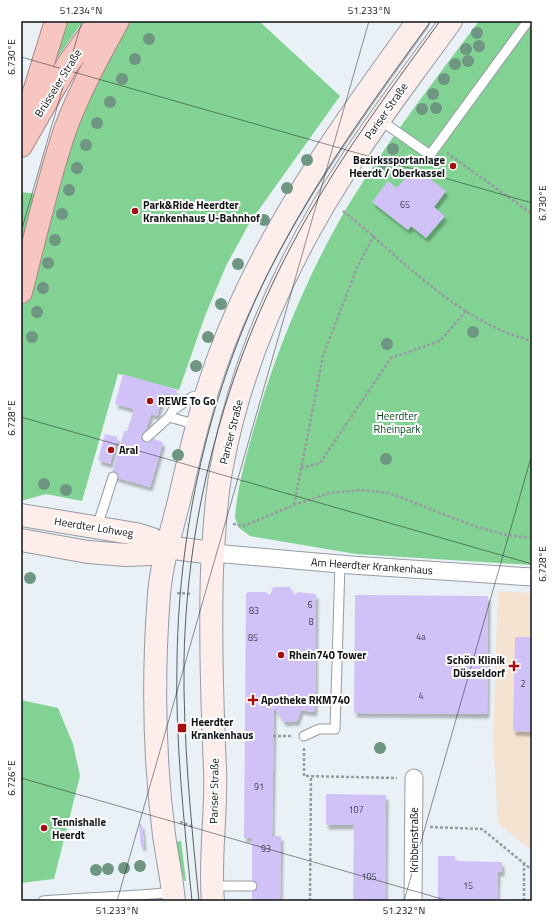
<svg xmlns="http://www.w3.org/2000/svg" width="553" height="922" font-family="'Titillium Web',sans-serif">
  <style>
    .medical { fill: #f4e3d1 }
    .green { fill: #82d293 }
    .building { fill: #d0c2f7; filter: url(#shadow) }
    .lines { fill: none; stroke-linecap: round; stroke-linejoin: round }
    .lane-casing { stroke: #959ca2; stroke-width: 11 }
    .street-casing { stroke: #959ca2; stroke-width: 19 }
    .secondary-casing { stroke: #959ca2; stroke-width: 24 }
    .highway-casing { stroke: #a68784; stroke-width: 24 }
    .path { stroke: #979ca1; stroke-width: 2.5; stroke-dasharray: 3 2; stroke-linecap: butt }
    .lane { stroke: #fff; stroke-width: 9 }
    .street { stroke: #fff; stroke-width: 17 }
    .secondary { stroke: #fdeeec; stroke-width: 22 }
    .highway { stroke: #f8c6c0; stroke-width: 22 }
    .tram { stroke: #5a5e62; stroke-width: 1 }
    .tree { fill: #6f9682 }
    .ticks { fill: none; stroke: #0f1114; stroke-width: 1; stroke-opacity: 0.45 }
    .poi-dot { fill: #a50f10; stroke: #fff; stroke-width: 1.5 }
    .labels { text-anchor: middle; stroke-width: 4; stroke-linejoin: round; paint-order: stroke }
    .number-label { font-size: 9px; fill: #3f3d4d }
    .street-label { font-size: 11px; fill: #0f1114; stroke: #fff }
    .poi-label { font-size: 11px; font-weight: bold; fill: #0f1114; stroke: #fff; text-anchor: start }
    .park-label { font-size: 11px; fill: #0b4b22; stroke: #fff }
    .neatline { fill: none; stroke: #0f1114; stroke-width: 1.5 }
    .ticks-label { font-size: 10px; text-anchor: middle; fill: #0f1114 }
  </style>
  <defs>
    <filter id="shadow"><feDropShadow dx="2.5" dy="4.5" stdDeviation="1" flood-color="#0004"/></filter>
  </defs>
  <rect width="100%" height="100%" fill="#e9f1f7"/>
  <!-- medical -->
  <path class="medical" d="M498 591 532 593V851L498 823 493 739Z"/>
  <!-- green -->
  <path class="green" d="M65 21H83L53 64Z
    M128 21H259L340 96 250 222 226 266 205 316 179 390 118 374 82 501 46 494 21 501V192L55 196 82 107Z
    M479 21H532V565L356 554 250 536 238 527 235 517C238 482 249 445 259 411 279 343 313 264 349 204 388 140 434 81 479 21Z
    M21 700 58 708 73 744 80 776 54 879 21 883Z
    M181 841 186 881H184L173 842Z"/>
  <!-- building -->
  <path class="building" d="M414 167 446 191 434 207 445 216 426 238 411 226 408 230 372 202 388 181 397 188Z
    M123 374 177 390 175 396 164 393 157 416 151 414 144 436 163 442 150 487 111 476 124 431H127L134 409 115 404Z
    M105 434 118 437 110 464 98 460Z
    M273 587H290L295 595 298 592 316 594 315 710 313 712 301 710 297 721 286 722 283 721 276 710 274 709 272 836H281L280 901H252V838H244L246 594 248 592H265L270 595Z
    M355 595 488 596 487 714 354 713Z
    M515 637H532V732L513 731Z
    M326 794 386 795 385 901H353L354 825H326Z
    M139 824H142L144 846 141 847Z
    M438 856H455V861L502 862V872H498L497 901H438Z"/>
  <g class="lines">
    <!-- lane casing -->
    <g class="lane-casing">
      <path id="lane" d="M380 120 430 155 528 21
        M169 417 187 422 195 429
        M147 437 169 417 173 410 192 397 205 394
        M97 527 113 477
        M304 736 319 729H335L340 564
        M212 886H252
        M43 901C87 897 130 897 174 892"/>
    </g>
    <!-- street casing -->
    <g class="street-casing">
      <path id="street" d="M213 553 351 565 532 577
        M413 901 414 778"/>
    </g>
    <!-- secondary casing -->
    <g class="secondary-casing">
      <path id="secondary" d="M21 515 136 534 152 539 166 547 213 553
        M21 540 88 552 126 555 150 554 166 547
        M174 901C172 879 167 857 164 835 154 757 153 672 159 594 162 561 171 533 179 501 190 453 201 406 218 359 263 235 341 127 418 21
        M213 901C209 857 217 813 215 769 212 702 210 637 212 570 214 537 215 504 221 471 241 360 290 254 352 160 383 112 418 67 451 21"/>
    </g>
    <!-- highway casing -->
    <g class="highway-casing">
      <path id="highway" d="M23 121 33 95 56 21
        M21 146 68 64 99 21
        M21 292C35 238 47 183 65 130 79 92 98 57 118 21"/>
    </g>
    <!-- path -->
    <path class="path" d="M447 153 532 214
      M343 211C402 258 456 321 532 341
      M301 468 320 463 391 358 440 341 466 311
      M294 505 323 356 356 270 374 235
      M233 524 244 526 294 505 330 493 361 490 389 493 477 527 507 535 532 538
      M177 593 192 594
      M232 736H245
      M273 736H293
      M304 748V776L397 778
      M180 822 194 827
      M430 827 482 829 532 870
      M310 901 311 776
      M524 901V863"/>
    <!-- lane -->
    <use href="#lane" class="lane"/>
    <!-- street -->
    <use href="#street" class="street"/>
    <!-- secondary -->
    <use href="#secondary" class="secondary"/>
    <!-- highway -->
    <use href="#highway" class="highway"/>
    <!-- tram -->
    <path class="tram" d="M192 901C184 821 175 740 177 660 179 519 213 375 280 250 323 169 377 95 431 21
      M199 901C191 821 183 740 184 660 187 506 229 355 305 221 344 151 393 86 440 21"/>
  </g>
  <!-- trees -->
  <g class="tree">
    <circle cx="477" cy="33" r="6"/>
    <circle cx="149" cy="39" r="6"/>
    <circle cx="479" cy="46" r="6"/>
    <circle cx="466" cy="49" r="6"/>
    <circle cx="135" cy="59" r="6"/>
    <circle cx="468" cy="61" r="6"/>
    <circle cx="455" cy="64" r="6"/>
    <circle cx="122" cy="79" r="6"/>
    <circle cx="444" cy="79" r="6"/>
    <circle cx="433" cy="94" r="6"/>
    <circle cx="110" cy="102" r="6"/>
    <circle cx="436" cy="108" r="6"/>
    <circle cx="422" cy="109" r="6"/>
    <circle cx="97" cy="123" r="6"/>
    <circle cx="86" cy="145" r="6"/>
    <circle cx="393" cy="149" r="6"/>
    <circle cx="307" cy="160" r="6"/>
    <circle cx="383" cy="164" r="6"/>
    <circle cx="77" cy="168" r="6"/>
    <circle cx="287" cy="188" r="6"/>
    <circle cx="69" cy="190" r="6"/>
    <circle cx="62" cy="214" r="6"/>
    <circle cx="264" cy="220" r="6"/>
    <circle cx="55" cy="240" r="6"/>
    <circle cx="48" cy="263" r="6"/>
    <circle cx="238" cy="264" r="6"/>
    <circle cx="43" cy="288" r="6"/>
    <circle cx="221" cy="304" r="6"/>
    <circle cx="37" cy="312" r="6"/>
    <circle cx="473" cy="332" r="6"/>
    <circle cx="32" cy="337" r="6"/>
    <circle cx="208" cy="337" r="6"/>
    <circle cx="387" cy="344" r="6"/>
    <circle cx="196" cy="366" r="6"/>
    <circle cx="178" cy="455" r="6"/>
    <circle cx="386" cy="459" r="6"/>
    <circle cx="44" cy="484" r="6"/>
    <circle cx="66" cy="490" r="6"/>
    <circle cx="30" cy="578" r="6"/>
    <circle cx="380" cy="748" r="6"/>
    <circle cx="140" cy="866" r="6"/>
    <circle cx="124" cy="868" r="6"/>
    <circle cx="108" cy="869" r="6"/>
    <circle cx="96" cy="870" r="6"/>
  </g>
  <!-- ticks -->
  <path class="ticks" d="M21 57 532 203M21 232 82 21M21 417 532 564M21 778 449 901M117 901 369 21M404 901 532 454"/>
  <!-- markers -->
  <g class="poi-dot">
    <circle cx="453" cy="166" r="4"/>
    <circle cx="135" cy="211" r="4"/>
    <circle cx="150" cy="401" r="4"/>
    <circle cx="111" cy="450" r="4"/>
    <circle cx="281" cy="655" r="4"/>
    <path d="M512 660h4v4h4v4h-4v4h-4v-4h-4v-4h4z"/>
    <path d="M251 694h4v4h4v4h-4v4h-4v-4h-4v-4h4z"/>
    <rect x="177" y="723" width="10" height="10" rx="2"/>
    <circle cx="44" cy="828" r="4"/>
  </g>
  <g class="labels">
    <!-- number labels -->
    <g class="number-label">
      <text x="405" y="208">65</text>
      <text x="310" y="608">6</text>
      <text x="254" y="614">83</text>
      <text x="311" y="625">8</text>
      <text x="421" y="640">4a</text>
      <text x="253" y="641">85</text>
      <text x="523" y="687">2</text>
      <text x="421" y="699">4</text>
      <text x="259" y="790">91</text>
      <text x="356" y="813">107</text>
      <text x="266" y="852">93</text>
      <text x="369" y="880">105</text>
      <text x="468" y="889">15</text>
    </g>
    <!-- street labels -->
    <g class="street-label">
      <text transform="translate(58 83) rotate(-58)" y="4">Brüsseler Straße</text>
      <text transform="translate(386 111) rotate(-55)" y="4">Pariser Straße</text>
      <text transform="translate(231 432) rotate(-76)" y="4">Pariser Straße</text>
      <text transform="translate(94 527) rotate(9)" y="4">Heerdter Lohweg</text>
      <text transform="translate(372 566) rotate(4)" y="4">Am Heerdter Krankenhaus</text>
      <text transform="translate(214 791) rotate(-89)" y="4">Pariser Straße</text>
      <text transform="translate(414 840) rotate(-90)" y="4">Kribbenstraße</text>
    </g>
    <!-- poi labels -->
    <g class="poi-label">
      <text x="445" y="164" text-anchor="end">Bezirkssportanlage<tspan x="445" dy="13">Heerdt / Oberkassel</tspan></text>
      <text x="143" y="209">Park&amp;Ride Heerdter<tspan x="143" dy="13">Krankenhaus U-Bahnhof</tspan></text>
      <text x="158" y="405">REWE To Go</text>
      <text x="119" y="454">Aral</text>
      <text x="289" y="659">Rhein740 Tower</text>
      <text x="505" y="664" text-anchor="end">Schön Klinik<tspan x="505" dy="13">Düsseldorf</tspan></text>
      <text x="261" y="704">Apotheke RKM740</text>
      <text x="191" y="726">Heerdter<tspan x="191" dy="13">Krankenhaus</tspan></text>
      <text x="52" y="826">Tennishalle<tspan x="52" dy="13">Heerdt</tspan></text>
    </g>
    <!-- park labels -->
    <g class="park-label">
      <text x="397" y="420">Heerdter<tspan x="397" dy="13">Rheinpark</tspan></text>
    </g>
  </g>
  <!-- border -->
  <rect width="553" height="922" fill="none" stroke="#ffffff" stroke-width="44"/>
  <rect x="22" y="22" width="509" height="878" class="neatline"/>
  <g class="ticks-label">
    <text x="81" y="14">51.234°N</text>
    <text x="369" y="14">51.233°N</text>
    <text transform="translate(11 57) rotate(-90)" y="4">6.730°E</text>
    <text transform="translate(542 203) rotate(-90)" y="4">6.730°E</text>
    <text transform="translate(11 418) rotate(-90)" y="4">6.728°E</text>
    <text transform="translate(542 564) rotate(-90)" y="4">6.728°E</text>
    <text transform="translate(11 778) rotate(-90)" y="4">6.726°E</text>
    <text x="117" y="914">51.233°N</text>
    <text x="404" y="914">51.232°N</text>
  </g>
</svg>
